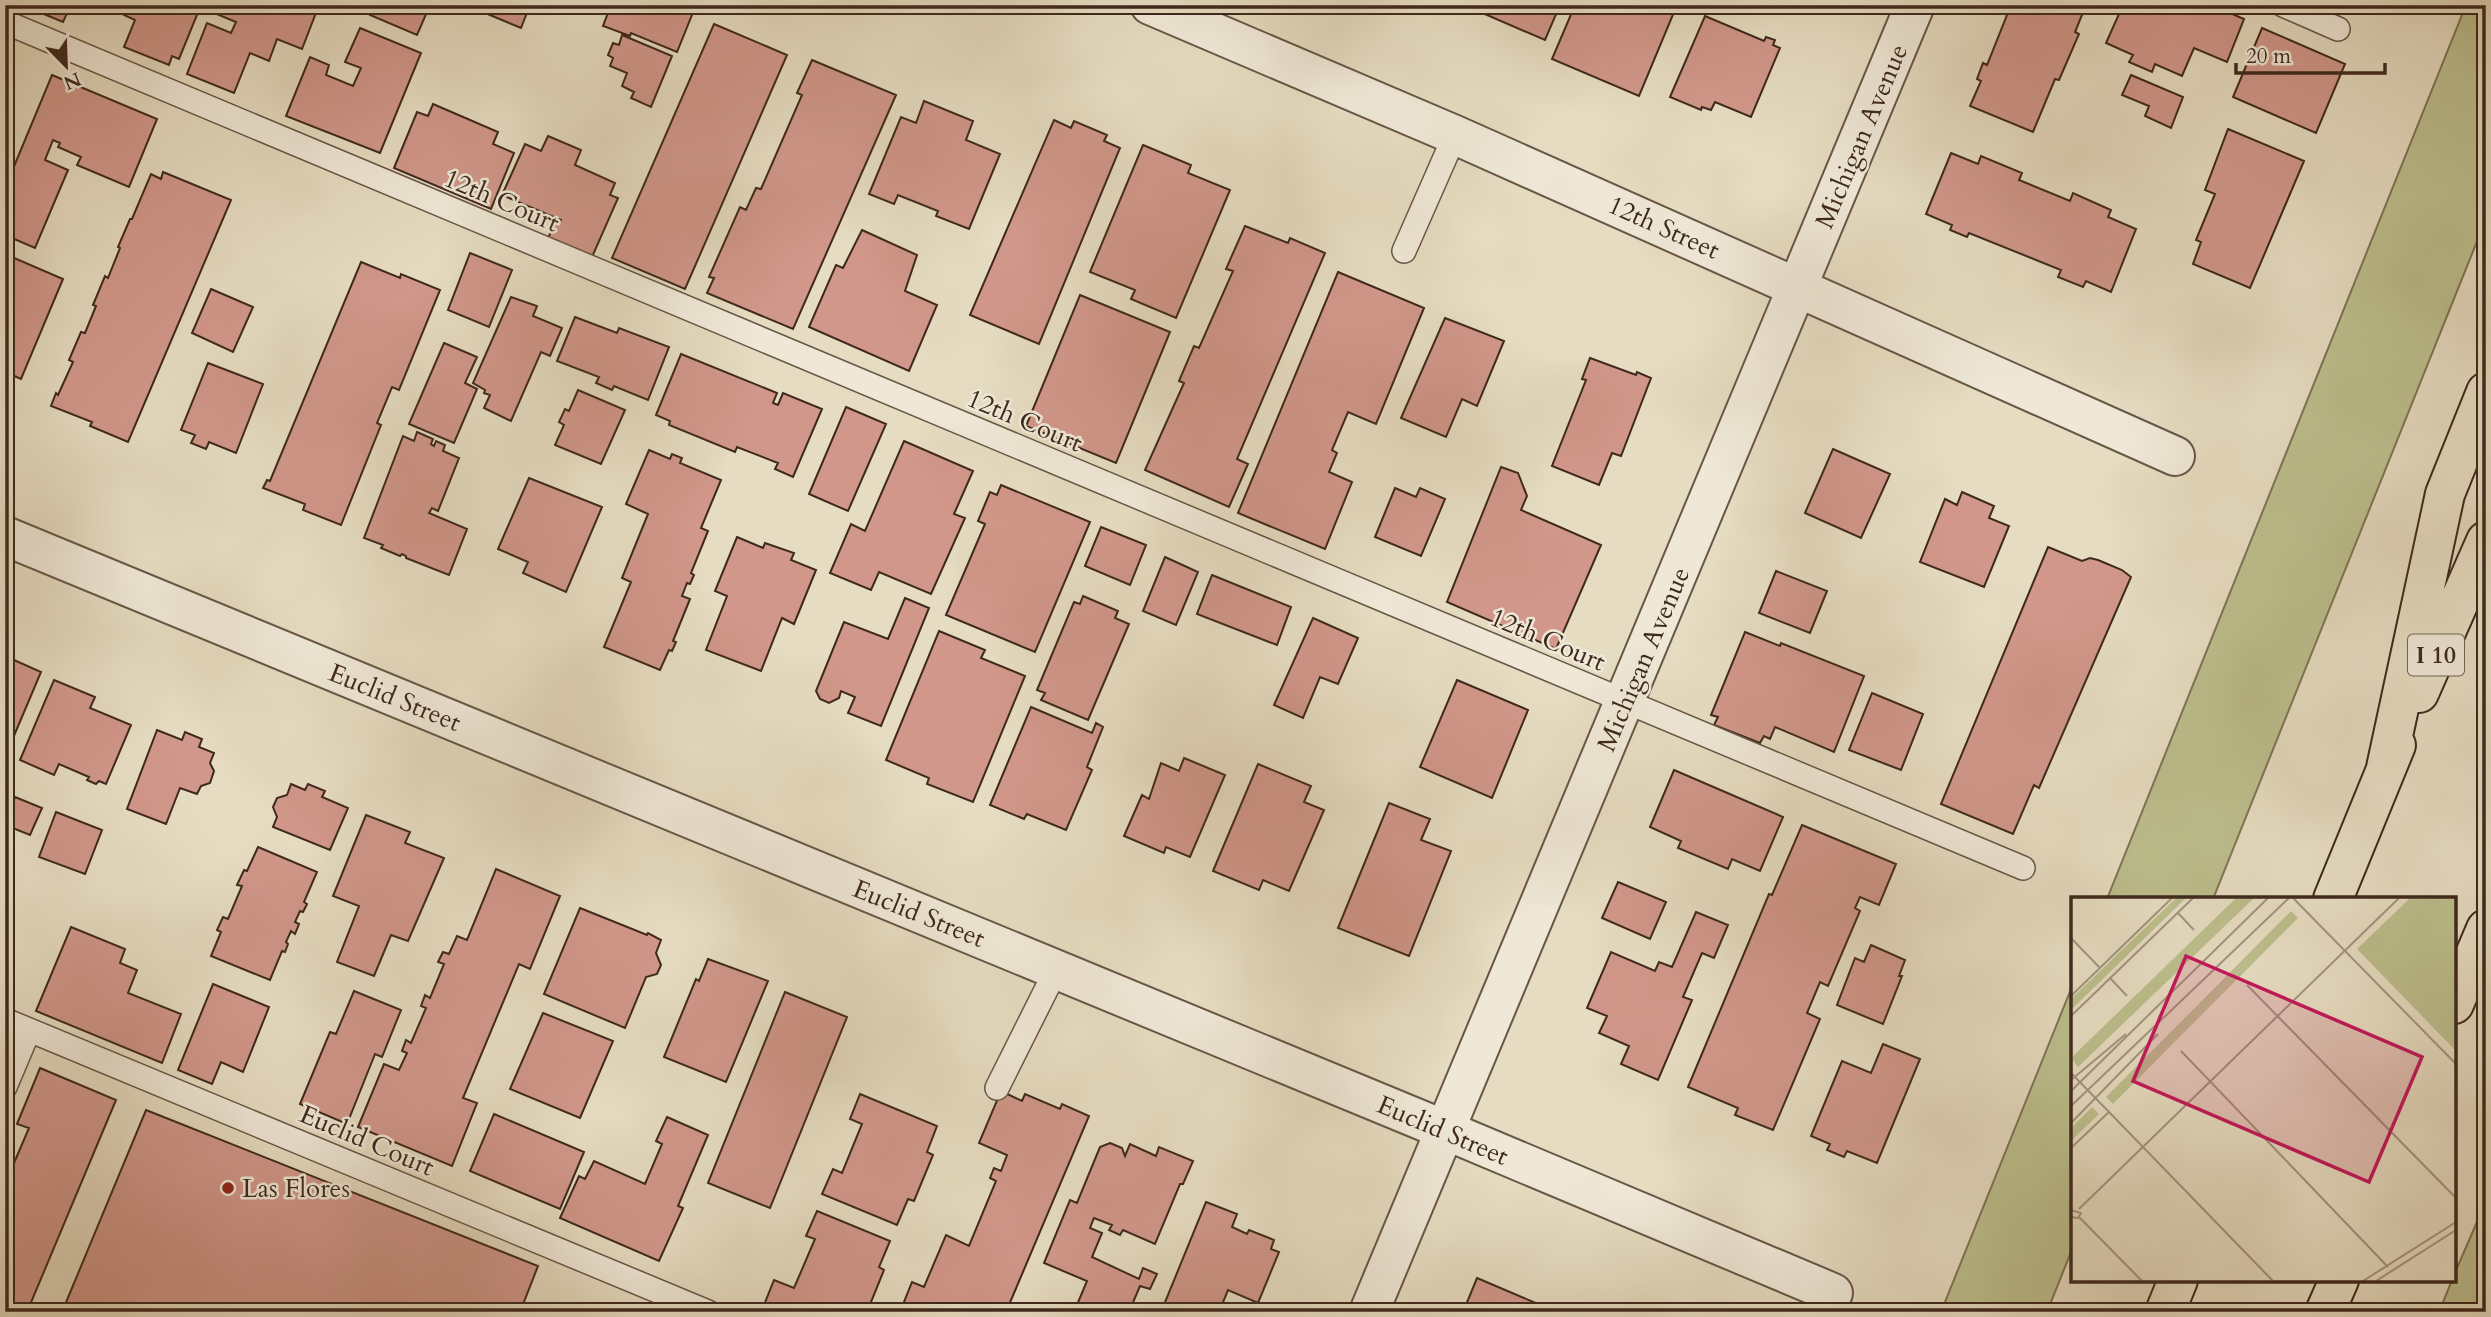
<svg xmlns="http://www.w3.org/2000/svg" width="2491" height="1317" font-family="Cardo,serif">
  <style>
    .green { fill: #bdbe8d; stroke: #7e7455; stroke-width: 2 }
    .building { fill: #d1978a; stroke: #3e291d; stroke-width: 2 }
    .lines { fill: none; stroke-linecap: round; stroke-linejoin: round }
    .lane-casing { stroke: #685646; stroke-width: 26 }
    .street-casing { stroke: #685646; stroke-width: 42 }
    .highway-casing { stroke: #3e291d; stroke-width: 42 }
    .lane { stroke: #efe8d7; stroke-width: 23 }
    .street { stroke: #efe8d7; stroke-width: 38 }
    .highway { stroke: #e6dcc1; stroke-width: 38 }
    .poi-dot { fill: #8f2418; stroke: #efe8d7; stroke-width: 2.5 }
    .labels { text-anchor: middle; stroke-width: 5; stroke-linejoin: round; paint-order: stroke }
    .shield { fill: #efe8d7; stroke: #736255; stroke-width: 2 }
    .shield-label { font-size: 24px; font-weight: bold; fill: #3e291d }
    .street-label { font-size: 26px; fill: #3e291d; stroke: #efe8d7 }
    .poi-label { font-size: 26px; fill: #3e291d; stroke: #efe8d7; text-anchor: start }
    .inset-road { fill: none; stroke: #a3947f; stroke-width: 2 }
    .view { fill: #c2185b; fill-opacity: 0.15; stroke: #c2185b; stroke-width: 3.5 }
    .inset-edge { fill: none; stroke: #3e291d; stroke-width: 3.5 }
  </style>
  <rect width="100%" height="100%" fill="#e6dcc1"/>
  <filter id="stains"><feTurbulence type="fractalNoise" baseFrequency=".00286" numOctaves="4"/><feColorMatrix values="0 0 0 0 .2 0 0 0 0 .09 0 0 0 0 .02 0 0 0 .5 -.17"/></filter>
  <radialGradient id="worn" r=".72"><stop offset=".6" stop-color="#630" stop-opacity="0"/><stop offset="1" stop-color="#630" stop-opacity=".3"/></radialGradient>
  <!-- green -->
  <path class="green" d="M2466 5H2486V219L2213 899H2107Z
    M2073 984V1247L2047 1312H1941Z
    M2486 1201V1312H2439L2452 1280H2454V1275Z"/>
  <!-- building -->
  <path class="building" d="M22 5H71L63 22Z
    M129 5H201L179 59 172 56 169 65 124 47 135 20 124 15Z
    M217 5H319L302 49 277 39 269 61 250 53 234 93 187 74 207 23 231 33 236 22 214 13Z
    M374 5H430L417 35 370 15Z
    M466 5H530L521 28Z
    M611 5H696L677 52 631 33 630 36 603 26Z
    M1464 5H1560L1545 40Z
    M1575 5H1677L1639 96 1552 59Z
    M2011 5H2086L2075 32 2079 34 2059 80 2055 79 2033 132 1970 106 1981 81 1977 79 1983 63 1987 65Z
    M2123 5H2212L2244 19 2227 62 2194 48 2182 76 2155 64 2152 72 2129 62 2133 55 2106 43Z
    M1705 16 1764 41 1766 37 1775 40 1773 45 1780 48 1751 117 1715 102 1711 110 1702 107 1701 110 1670 97Z
    M714 24 787 55 685 289 612 258Z
    M360 28 421 53 380 153 286 116 310 57 329 65 326 75 353 86 361 68 345 62Z
    M2262 28 2345 64 2316 133 2233 97Z
    M622 35 672 56 651 107 631 98 634 92 622 86 627 73 610 66 613 58 608 55 613 43 619 45Z
    M812 60 896 95 793 329 707 293 714 278 709 277 740 207 746 210 756 188 761 189 802 95 797 93Z
    M52 75 157 119 129 187 77 165 81 157 58 147 60 143 53 140 45 160 68 170 35 248 5 235V188Z
    M2131 75 2183 97 2171 128 2145 116 2149 106 2122 95Z
    M924 101 973 121 966 140 1000 154 969 229 936 216 938 211 898 195 894 204 869 194 901 117 916 123Z
    M433 104 498 132 493 144 514 153 491 209 394 168 417 112 428 116Z
    M1054 120 1071 128 1074 121 1107 135 1104 141 1120 148 1039 344 970 315Z
    M2228 129 2304 161 2250 288 2193 264 2201 242 2196 240 2215 194 2205 190Z
    M548 136 581 150 575 165 615 183 610 195 618 198 592 257 548 238 556 221 560 222 561 220 502 195 525 144 541 151Z
    M1143 145 1191 165 1188 173 1230 190 1176 318 1131 299 1135 290 1090 272Z
    M1951 153 1978 164 1981 156 2022 173 2019 180 2070 201 2073 193 2111 210 2108 217 2136 229 2111 292 2086 281 2083 287 2058 277 2061 270 1969 233 1967 237 1950 230 1952 225 1926 214Z
    M163 172 231 200 128 442 90 426 92 422 51 406 56 393 58 395 73 362 69 360 81 332 85 333 96 306 93 305 105 276 108 278 120 248 118 247 130 219H132L151 174 161 179Z
    M1245 226 1288 243 1290 238 1325 253 1237 459 1248 464 1229 507 1145 470 1184 383 1179 381 1194 346 1199 348 1233 271 1226 269Z
    M862 230 917 255 905 291 937 305 909 371 809 327 836 265 843 268Z
    M470 253 512 270 489 327 448 310Z
    M5 254 63 279 21 379 5 372Z
    M361 262 400 278 401 274 440 290 399 390 392 387 377 423 381 425 341 525 303 510 305 504 263 488 267 480 270 481Z
    M1338 272 1424 308 1376 424 1348 412 1332 450 1337 453 1329 472 1352 482 1325 549 1238 513Z
    M211 289 253 307 233 352 192 333Z
    M1080 295 1170 332 1116 463 1026 426Z
    M511 297 537 306 533 316 562 328 550 356 541 352 511 421 484 408 490 395 484 393 485 390 473 383Z
    M575 317 617 333 619 328 669 347 648 400 614 386 612 390 596 383 599 377 557 361Z
    M1445 318 1504 341 1477 406 1462 399 1446 437 1401 418Z
    M444 343 477 357 465 383 477 389 454 443 409 424Z
    M681 354 777 393 773 403 778 405 783 393 822 409 793 477 775 469 778 463 737 447 735 452 669 425 670 421 656 415Z
    M1590 358 1636 375 1637 372 1651 378 1621 456 1612 453 1599 485 1552 466 1586 380 1582 379Z
    M208 363 263 384 236 453 209 442 206 449 191 443 195 435 181 430Z
    M578 390 625 410 601 464 555 445 564 425 559 422 565 409 569 411Z
    M846 407 886 424 848 511 809 494Z
    M417 432 433 439 431 444 434 446 436 441 445 445 443 451 459 458 438 511 432 508 429 513 467 529 449 575 406 558V556L402 554 400 556 381 548 383 545 364 538 403 436 414 441Z
    M904 441 973 471 954 514 965 518 931 594 879 572 871 590 830 573 851 524 865 531Z
    M1833 449 1890 474 1861 538 1805 513Z
    M649 450 670 459 672 454 682 458 680 463 721 480 701 528 708 531 691 573 694 575 690 584 687 583 682 596 690 599 673 641 676 642 672 651 669 650 660 670 604 647 631 582 622 578 648 514 626 504Z
    M1501 467 1518 473 1527 496 1521 510 1601 545 1556 649 1447 602Z
    M529 478 602 507 566 592 523 573 528 562 498 549Z
    M1001 485 1090 522 1035 652 946 615 985 524 978 521 990 492 997 495Z
    M1395 488 1416 497 1420 488 1445 499 1421 556 1375 537Z
    M1962 492 1994 506 1989 518 2009 526 1984 587 1920 562 1945 499 1957 505Z
    M1101 527 1146 545 1130 585 1085 566Z
    M737 537 763 548 765 543 794 553 791 560 816 570 794 624 782 618 761 671 706 650 727 596 715 591Z
    M2048 547 2082 561 2090 558 2098 560 2122 570 2131 577 2039 788 2034 785 2013 834 1941 804Z
    M1165 557 1198 572 1176 625 1143 611Z
    M1776 571 1827 591 1810 633 1759 613Z
    M1212 575 1291 607 1277 645 1197 614Z
    M1083 596 1118 611 1115 618 1129 624 1088 720 1041 700 1045 693 1037 690 1074 602 1080 604Z
    M905 598 929 608 881 726 848 713 855 697 841 691 839 698 829 703 820 699 816 691 844 622 888 639Z
    M1313 618 1358 638 1338 684 1320 677 1303 718 1274 705Z
    M939 631 985 650 981 658 1025 676 973 802 927 784 929 778 886 760Z
    M1745 632 1780 646 1781 643 1864 676 1834 752 1775 727 1770 739 1764 736 1760 743 1714 725 1718 717 1711 715Z
    M5 656 41 672 5 757Z
    M54 680 95 697 90 708 131 725 106 784 99 781 96 784 87 780 89 777 59 764 54 775 20 760Z
    M1457 680 1528 710 1492 798 1420 767Z
    M1872 693 1923 714 1901 770 1849 750Z
    M1031 707 1092 733 1096 723 1103 727 1087 767 1092 770 1066 830 1027 814 1024 819 990 805Z
    M157 730 182 740 185 732 202 739 199 747 214 753 210 763 214 771 210 783 201 786 197 794 180 788 166 824 127 809Z
    M1184 758 1225 775 1190 857 1166 847 1164 853 1124 836 1142 795 1149 799 1161 763 1179 771Z
    M1258 764 1311 786 1304 802 1324 810 1289 891 1263 880 1259 890 1213 871Z
    M1674 770 1783 817 1760 871 1732 859 1728 869 1678 848 1681 841 1650 827Z
    M291 784 305 790 308 784 325 791 322 797 348 808 330 850 273 827 277 817 273 807 277 798 287 795Z
    M15 797 42 808 30 835 5 825Z
    M1389 803 1430 819 1421 840 1451 851 1409 956 1338 928Z
    M56 812 102 830 85 874 39 857Z
    M366 815 410 832 405 843 444 858 408 941 391 935 374 976 337 962 359 906 333 896Z
    M1802 825 1896 864 1879 905 1860 897 1855 908 1860 911 1828 986 1820 982 1807 1013 1820 1019 1773 1130 1735 1115 1738 1108 1688 1087 1769 894 1772 895Z
    M258 847 317 872 304 902 307 904 303 912 300 911 295 922 299 924 295 934 291 931 286 942 288 944 285 952 282 951 270 980 211 956 221 932 217 930 223 917 228 919 242 886 237 885 244 870 247 871Z
    M496 869 560 896 530 969 519 964 463 1098 477 1103 452 1166 358 1127 384 1064 399 1070 407 1053 402 1051 406 1040 411 1043 426 1008 421 1006 425 995 430 998 444 964 438 962 443 952 449 954 457 936 467 940Z
    M1618 882 1666 902 1650 939 1602 918Z
    M580 908 647 935 648 933 661 940 656 953 661 965 657 974 646 977 625 1028 544 994Z
    M1696 912 1728 925 1714 958 1702 953 1683 997 1692 1000 1658 1080 1621 1064 1629 1046 1599 1033 1607 1016 1587 1008 1611 952 1655 971 1659 962 1672 967Z
    M71 927 125 949 120 963 137 970 128 993 181 1014 162 1063 36 1011Z
    M1871 945 1905 960 1899 976H1902L1883 1024 1837 1005 1855 958 1864 962Z
    M708 959 768 981 726 1082 664 1057 696 979 699 981Z
    M213 984 269 1007 243 1072 221 1062 212 1084 178 1070Z
    M354 991 401 1010 382 1057 375 1054 347 1124 300 1104 330 1032 336 1034Z
    M785 992 847 1017 770 1208 708 1183Z
    M543 1013 613 1041 580 1118 510 1089Z
    M1883 1044 1920 1059 1877 1163 1847 1151 1844 1157 1827 1150 1830 1144 1811 1136 1842 1061 1871 1073Z
    M40 1068 116 1100 27 1312H5V1184L29 1128 17 1124Z
    M1001 1091 1022 1101 1025 1094 1060 1109 1062 1104 1089 1116 1006 1312H900L912 1282 924 1287 946 1235 969 1246 996 1181 990 1178 994 1168 1001 1171 1007 1155 979 1143Z
    M860 1094 937 1126 927 1152 933 1155 914 1201 908 1199 897 1225 822 1194 833 1169 842 1173 862 1124 850 1119Z
    M146 1110 538 1266 520 1312H62Z
    M494 1114 584 1152 560 1209 470 1171Z
    M667 1117 708 1135 678 1206 683 1208 659 1261 560 1218 579 1176 585 1179 594 1161 645 1184 662 1144 656 1141Z
    M1110 1143 1122 1148 1125 1156 1130 1144 1156 1156 1159 1147 1193 1161 1183 1184H1180L1155 1244 1123 1230 1120 1235 1109 1230 1112 1225 1094 1218 1090 1228 1102 1233 1092 1257 1139 1279 1143 1268 1157 1274 1150 1289 1140 1286 1129 1312H1074L1087 1281 1044 1263 1070 1200 1077 1203 1100 1147Z
    M1206 1202 1237 1214 1232 1227 1247 1234 1249 1230 1274 1240 1271 1249 1279 1252 1258 1303 1228 1290 1219 1312H1161Z
    M817 1211 890 1241 879 1267 884 1270 867 1312H780L764 1305 774 1280 794 1288 815 1239 806 1236Z
    M1477 1278 1557 1312H1463Z"/>
  <g class="lines">
    <!-- lane casing -->
    <g class="lane-casing">
      <path id="lane" d="M2283 5 2338 29
        M5 22 2023 868
        M1404 251 1455 135
        M5 1020 708 1312
        M5 1087 29 1030
        M997 1088 1056 970"/>
    </g>
    <!-- street casing -->
    <g class="street-casing">
      <path id="street" d="M1150 5 1455 135 2175 456
        M5 536 1445 1130 1833 1293
        M1369 1312 1915 5"/>
    </g>
    <!-- highway casing -->
    <g class="highway-casing">
      <path id="highway" d="M2419 693 2486 541
        M2386 768 2445 494 2486 392
        M2333 899 2396 745
        M2454 1004 2486 929
        M2165 1312 2178 1280
        M2325 1312 2339 1280"/>
    </g>
    <!-- lane -->
    <use href="#lane" class="lane"/>
    <!-- street -->
    <use href="#street" class="street"/>
    <!-- highway -->
    <use href="#highway" class="highway"/>
  </g>
  <!-- markers -->
  <circle class="poi-dot" cx="228" cy="1188" r="7"/>
  <g class="labels">
    <!-- shield labels -->
    <rect class="shield" x="2408" y="634.5" width="56" height="41" rx="5"/>
    <g class="shield-label">
      <text x="2436" y="663">I 10</text>
    </g>
    <!-- street labels -->
    <g class="street-label">
      <text transform="translate(1861 136) rotate(-67)" y="9">Michigan Avenue</text>
      <text transform="translate(502 200) rotate(23)" y="9">12th Court</text>
      <text transform="translate(1664 227) rotate(24)" y="9">12th Street</text>
      <text transform="translate(1025 420) rotate(23)" y="9">12th Court</text>
      <text transform="translate(1548 639) rotate(23)" y="9">12th Court</text>
      <text transform="translate(1643 659) rotate(-67)" y="9">Michigan Avenue</text>
      <text transform="translate(395 697) rotate(22)" y="9">Euclid Street</text>
      <text transform="translate(919 913) rotate(22)" y="9">Euclid Street</text>
      <text transform="translate(1443 1130) rotate(23)" y="9">Euclid Street</text>
      <text transform="translate(367 1140) rotate(23)" y="9">Euclid Court</text>
    </g>
    <!-- poi labels -->
    <g class="poi-label">
      <text x="242" y="1197">Las Flores</text>
    </g>
  </g>
  <!-- overview -->
  <g transform="translate(2071 897)">
    <rect width="385" height="385" fill="#e6dcc1"/>
    <path d="M105 1H115L0 113V102ZM165 1H183L7 170 0 161ZM339 1H385V154L286 52ZM220 14 227 21 42 207 35 200ZM21 210 28 217 0 244V231Z" fill="#bdbe8d"/>
    <path class="inset-road" d="M222 1 385 167M106 15 123 33M0 41 29 71M39 81 56 99M176 88 385 301M0 99 101 1M0 119 122 1M110 154 317 370M0 176 38 215 0 251M0 183 55 137M0 194 197 1M0 209 218 1M38 215 202 384M0 226 87 137M8 312 328 1M0 313 10 316 7 321 0 320M8 320 71 384M292 384 385 325M305 384 385 333"/>
    <path class="view" d="M115 59 351 160 298 285 62 184Z"/>
    <rect width="385" height="385" class="inset-edge"/>
  </g>
  <!-- margin -->
  <rect width="2491" height="1317" fill="none" stroke="#e6dcc1" stroke-width="28"/>
  <rect x="7" y="7" width="2477" height="1303" fill="none" stroke="#3e291d" stroke-width="3.5"/>
  <rect x="14" y="14" width="2463" height="1289" fill="none" stroke="#3e291d" stroke-width="2"/>
  <!-- north arrow -->
  <g transform="translate(66 66) rotate(157)" stroke="#efe8d7" stroke-width="5" paint-order="stroke">
  <path d="M0-5L12 26L0 18L-12 26Z" fill="#3e291d"/>
  <text y="-10" font-size="19" font-weight="bold" text-anchor="middle" fill="#3e291d">N</text>
  </g>
  <!-- scale -->
  <path d="M2236 63v10h149v-10" fill="none" stroke="#3e291d" stroke-width="3.5"/>
  <text x="2246" y="63" font-size="21" fill="#3e291d" stroke="#efe8d7" stroke-width="5" paint-order="stroke">20 m</text>
  <rect width="100%" height="100%" filter="url(#stains)"/>
  <rect width="100%" height="100%" fill="url(#worn)"/>
</svg>
